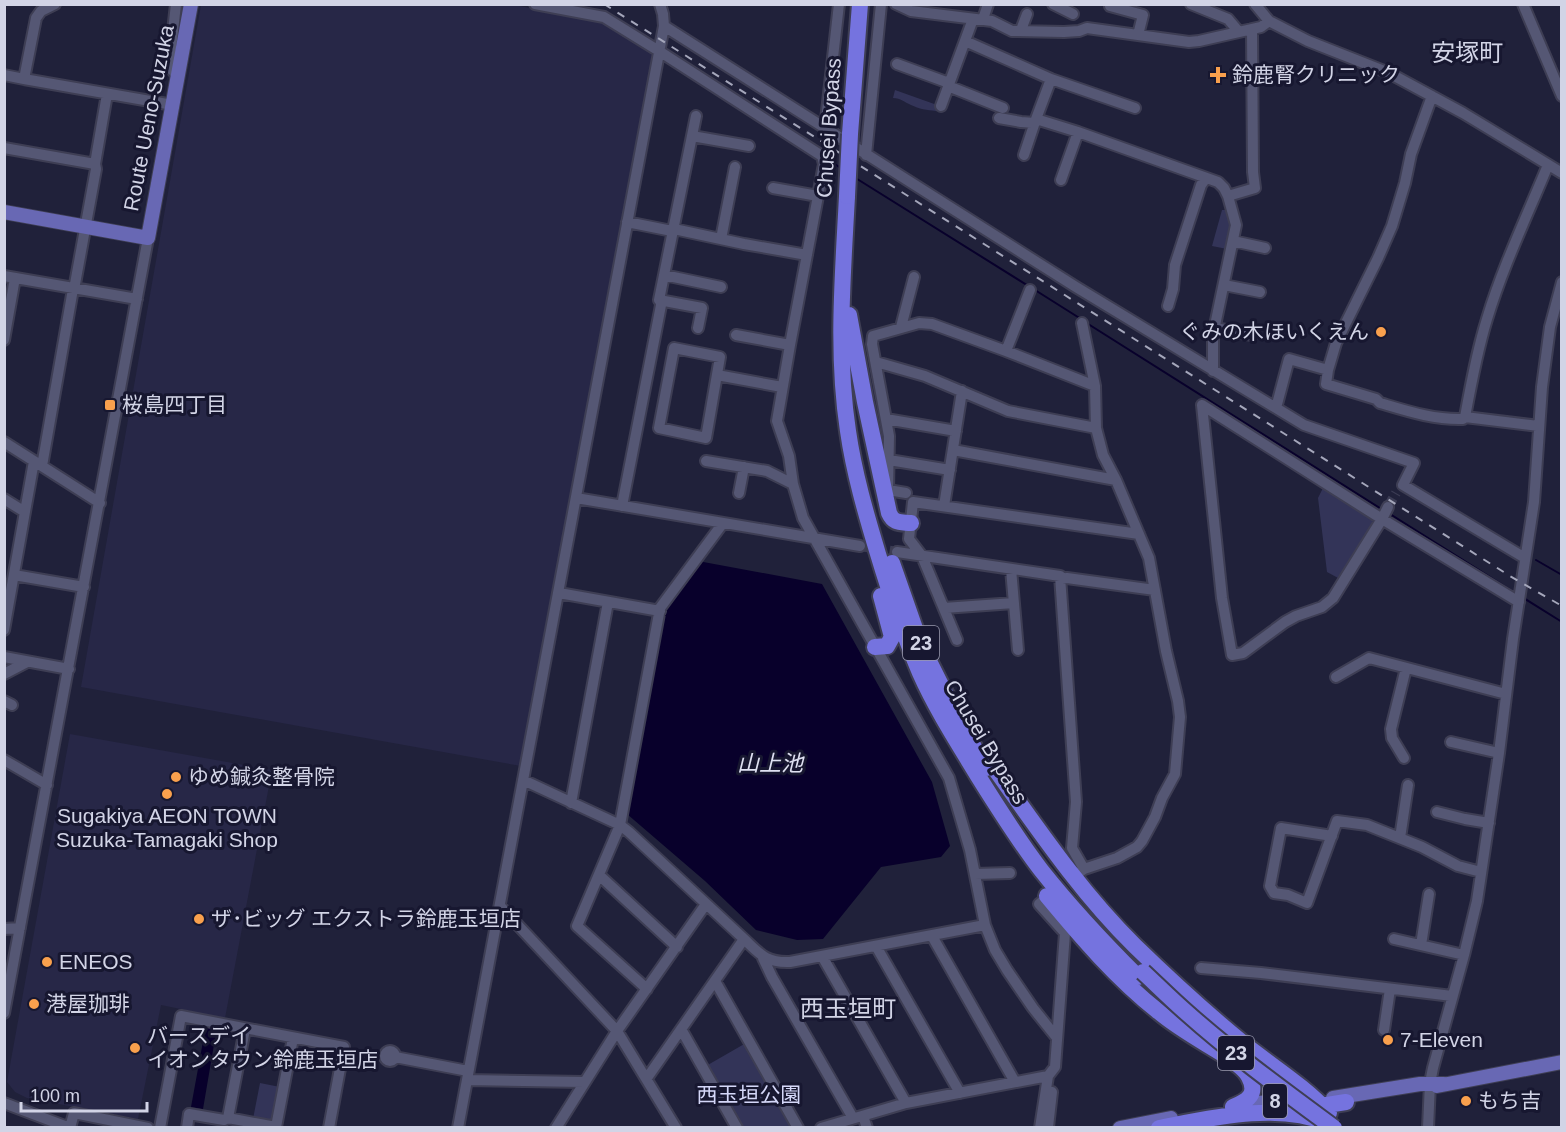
<svg xmlns="http://www.w3.org/2000/svg" width="1566" height="1132" font-family="Arial,'Noto Sans JP',sans-serif">
  <style>
    .built { fill: #272747 }
    .green { fill: #333458 }
    .water { fill: #08002b }
    .lines { fill: none; stroke-linecap: round; stroke-linejoin: round }
    .stream { stroke: #08002b; stroke-width: 2 }
    .minor-tunnel { stroke: #3b3c54; stroke-width: 10; stroke-dasharray: 10 5; stroke-linecap: butt }
    .minor-casing { stroke: #3e3e54; stroke-width: 14 }
    .major-casing { stroke: #3e3e54; stroke-width: 16 }
    .highway-casing { stroke: #3e3e54; stroke-width: 20 }
    .minor { stroke: #555774; stroke-width: 10 }
    .major { stroke: #6868b4; stroke-width: 14 }
    .highway { stroke: #7573df; stroke-width: 16 }
    .rail { stroke: #a5a7bb; stroke-width: 2; stroke-dasharray: 8 8; stroke-linecap: butt }
    .highway-bridge-casing { stroke: #3e3e54; stroke-width: 20; stroke-linecap: butt }
    .highway-bridge { stroke: #7573df; stroke-width: 16 }
    .poi-dot { fill: #f9a04d; stroke: #171730; stroke-width: 2 }
    .labels { text-anchor: middle; stroke-width: 6; stroke-linejoin: round; paint-order: stroke }
    .shield { fill: #171730; stroke: #9a9baf; stroke-width: 1.5 }
    .shield-label { font-size: 20px; font-weight: bold; fill: #d2d4e6 }
    .poi-label { font-size: 21px; fill: #d2d4e6; stroke: #171730; text-anchor: start }
    .street-label { font-size: 21px; fill: #d2d4e6; stroke: #171730 }
    .park-label { font-size: 21px; fill: #d4d7f8; stroke: #171730 }
    .water-label { font-size: 22px; font-style: italic; fill: #dfe1f2; stroke: #171730 }
    .quarter-label { font-size: 24px; fill: #d2d4e6; stroke: #171730 }
  </style>
  <rect width="100%" height="100%" fill="#20213a"/>
  <!-- built -->
  <path class="built" d="M201 5H514L606 22 651 51 653 55 623 222 521 766 81 687Z
    M70 734 272 770 225 1018 161 1005 138 1119 27 1098 15 1092 7 1082Z"/>
  <!-- green -->
  <path class="green" d="M895 90 937 105 936 111C927 110 919 109 911 105 904 102 901 98 893 98Z
    M1226 205 1231 225 1227 249 1212 246 1222 210H1225Z
    M1323 488 1374 520 1375 523 1340 579 1327 572 1318 498Z
    M746 1043 794 1127H741L706 1066Z
    M260 1083 280 1087 275 1117 268 1122 253 1119Z"/>
  <!-- water -->
  <path class="water" d="M698 561 822 584 932 782 950 846 941 857 881 867 823 939 797 940 756 930 705 881 627 814 665 609Z
    M206 1025 217 1027 203 1109 191 1107Z"/>
  <g class="lines">
    <!-- stream -->
    <path class="stream" d="M832 162 842 169
      M854 177 1030 287
      M1035 290 1081 319
      M1085 322 1383 510
      M1390 514 1517 594
      M1536 560 1562 575
      M1522 597 1562 622"/>
    <!-- minor-tunnel -->
    <path class="minor-tunnel" d="M1388 507 1396 493
      M860 546 897 552"/>
    <!-- minor casing -->
    <g class="minor-casing">
      <path id="minor" d="M55 4 41 11 36 18 24 79 173 105
        M176 4 169 67 178 76
        M535 4 604 17 659 51 822 156 824 164 790 345 777 421 789 456 793 484 803 518 949 778 970 850 985 925 995 950 1007 970 1033 1008 1057 1038
        M896 4 911 11 992 21 1012 31 1064 32 1079 31 1087 28 1189 42 1199 41 1261 27 1269 21
        M1053 4 1073 14
        M1191 4 1228 19 1239 32
        M1255 4 1269 21 1308 41 1389 73 1463 113 1562 173
        M1523 4 1562 96
        M1110 6 1143 15 1138 35
        M983 19 988 4
        M664 26 1076 287 1304 425 1414 463 1403 485 1525 558
        M1021 30 1027 14
        M965 41 1051 79 1135 108
        M897 64 949 83
        M4 75 24 79
        M1051 79 1036 119 1078 132 1218 182 1224 188 1228 196 1236 225 1213 335V371
        M948 86 1003 108
        M941 106 973 19
        M696 116 659 300 702 308 698 328
        M999 118 1021 122 1035 123
        M825 129 839 4
        M692 136 749 146
        M4 148 95 164
        M866 155 881 4
        M1024 155 1036 119
        M1061 180 1078 132
        M773 188 818 196
        M1228 196 1255 188 1253 172 1252 29
        M627 222 672 231
        M674 229 744 244 807 255
        M721 239 735 167
        M1233 241 1265 248
        M664 275 721 287
        M4 276 137 299
        M1224 285 1260 292
        M1168 306 1173 289 1175 265 1201 185 1206 178
        M1082 323 1095 386
        M901 327 914 277
        M1215 328 1252 335
        M736 335 790 345
        M4 340 15 278
        M674 348 720 357 706 438 659 428Z
        M1006 351 1030 290
        M876 362 925 376 1008 411 1096 428
        M1328 370 1326 384 1376 399 1380 403C1407 411 1434 420 1463 419L1465 417
        M717 375 782 387
        M1276 408 1289 359 1328 370 1336 343 1378 258 1392 226 1405 183 1411 154 1432 96
        M886 419 956 431
        M1539 426 1465 417C1471 384 1477 351 1487 319 1503 266 1527 216 1548 165
        M4 442 100 503
        M953 450 1116 480
        M889 460 950 470
        M706 461 767 471 793 484
        M42 466 73 289 75 284 96 169 95 164 107 94
        M739 493 744 467
        M906 493 888 490 889 436 872 344 873 336 919 323 932 324 1006 351 1095 386 1096 428 1103 455 1116 480 1149 558 1166 651 1178 701 1180 717 1175 774 1162 798 1155 817 1142 841 1137 847 1117 858 1084 869 1076 875
        M576 498 860 546
        M4 499 25 512
        M622 506 662 300
        M944 506 962 391
        M1388 507 1382 519 1333 598 1322 607 1296 616 1285 622 1243 653 1232 655 1222 598 1202 405 1382 519 1519 602
        M897 552 1060 576 1076 802 1072 848 1084 869
        M1011 569 1018 650
        M14 575 84 587
        M1060 579 1067 578 1155 590
        M559 593 660 611
        M944 608 1014 603
        M4 630 34 461
        M957 640 922 556 909 539 913 502 1139 534
        M4 657 69 669
        M4 674 27 662
        M1336 677 1369 658 1506 694
        M4 701 12 705
        M1451 742 1499 753
        M1404 758 1392 738 1391 729 1406 668
        M4 760 47 785
        M523 780 620 825 629 832 744 939 647 1078
        M571 803 608 602
        M1437 812 1465 819 1489 823
        M1332 836 1281 828 1270 886 1274 893 1288 895 1307 903 1337 821 1367 825 1422 847 1458 866 1481 872
        M1400 838 1408 785
        M975 874 1010 873
        M599 875 677 947
        M500 906 617 1031 676 1128
        M4 929 20 928
        M932 936 1015 1082
        M744 939C760 954 766 963 790 962L985 925
        M1394 939 1464 955
        M1421 945 1429 894
        M876 946 960 1093
        M822 956 906 1103
        M763 958 772 977 853 1118
        M1201 968 1261 973 1452 996
        M715 981 798 1128
        M647 989 577 926 620 825 660 608 723 523
        M4 1013 148 238
        M681 1029 737 1128
        M1384 1030 1390 989
        M385 1056a5 5 0 1 1 10 0a5 5 0 1 1-10 0Z
        M395 1057 468 1071
        M467 1080 584 1082
        M4 1103 70 1128
        M863 1116 867 1128
        M228 1118 245 1029
        M1048 1127 1052 1092
        M70 1128 74 1113 148 1128
        M160 1128 181 1016 344 1047 329 1128
        M187 1128 189 1114 224 1120 228 1118 276 1127 293 1038
        M458 1128 664 26 663 14 660 4
        M556 1128 617 1031 706 904
        M821 1128 906 1103 1048 1076
        M1040 1128 1048 1076 1055 1067 1065 933 1039 904 1044 900
        M1428 1128 1430 1083 1433 1068 1464 955 1477 901 1499 753 1513 639 1534 502 1542 387 1550 327 1562 282"/>
    </g>
    <!-- major casing -->
    <g class="major-casing">
      <path id="major" d="M4 212 148 238 191 4
        M1437 1086 1562 1062
        M1333 1098 1420 1084H1444
        M1237 1106 1257 1103 1299 1100
        M1120 1128 1171 1118"/>
    </g>
    <!-- highway casing -->
    <g class="highway-casing">
      <path id="highway" d="M850 134 860 4
        M847 196C843 274 836 353 848 431 854 473 866 514 878 554 890 594 904 635 920 673 936 709 958 743 978 776 998 808 1018 840 1041 870 1071 908 1104 943 1138 977
        M849 315 865 402 889 513C894 524 900 522 911 523
        M892 563 920 643 959 721 986 768
        M875 647 887 646 892 637 881 596
        M985 755C1032 820 1077 889 1135 946 1170 980 1206 1013 1244 1044 1273 1067 1304 1086 1329 1113
        M1047 896C1081 937 1117 979 1159 1012 1178 1028 1200 1040 1221 1053 1230 1059 1244 1067 1249 1077 1258 1094 1248 1101 1233 1107
        M1314 1105H1327L1346 1102
        M1159 1128C1211 1118 1277 1102 1327 1123"/>
    </g>
    <!-- minor -->
    <use href="#minor" class="minor"/>
    <!-- major -->
    <use href="#major" class="major"/>
    <!-- highway -->
    <use href="#highway" class="highway"/>
    <!-- rail -->
    <path class="rail" d="M604 4 1375 491 1510 576 1562 606"/>
    <!-- highway-bridge casing -->
    <g class="highway-bridge-casing">
      <path id="highway-bridge" d="M847 196 850 134
        M1143 972C1158 986 1172 1000 1187 1013 1233 1054 1284 1091 1334 1128"/>
    </g>
    <!-- highway-bridge -->
    <use href="#highway-bridge" class="highway-bridge"/>
  </g>
  <!-- markers -->
  <g class="poi-dot">
    <path d="M1215 66h6v6h6v6h-6v6h-6v-6h-6v-6h6z"/>
    <circle cx="1381" cy="332" r="6"/>
    <rect x="104" y="399" width="12" height="12" rx="3"/>
    <circle cx="176" cy="777" r="6"/>
    <circle cx="167" cy="794" r="6"/>
    <circle cx="199" cy="919" r="6"/>
    <circle cx="47" cy="962" r="6"/>
    <circle cx="34" cy="1004" r="6"/>
    <circle cx="1388" cy="1040" r="6"/>
    <circle cx="135" cy="1048" r="6"/>
    <circle cx="1466" cy="1101" r="6"/>
  </g>
  <g class="labels">
    <!-- shield labels -->
    <g class="shield">
      <rect x="903" y="626" width="36" height="34" rx="4.5"/>
      <rect x="1218" y="1036" width="36" height="34" rx="4.5"/>
      <rect x="1263" y="1084" width="24" height="34" rx="4.5"/>
    </g>
    <g class="shield-label">
      <text x="921" y="650">23</text>
      <text x="1236" y="1060">23</text>
      <text x="1275" y="1108">8</text>
    </g>
    <!-- poi labels -->
    <g class="poi-label">
      <text x="1232" y="82">鈴鹿腎クリニック</text>
      <text x="1369" y="339" text-anchor="end">ぐみの木ほいくえん</text>
      <text x="122" y="412">桜島四丁目</text>
      <text x="188" y="784">ゆめ鍼灸整骨院</text>
      <text x="167" y="823" text-anchor="middle">Sugakiya AEON TOWN<tspan x="167" dy="24">Suzuka-Tamagaki Shop</tspan></text>
      <text x="211" y="926">ザ･ビッグ エクストラ鈴鹿玉垣店</text>
      <text x="59" y="969">ENEOS</text>
      <text x="46" y="1011">港屋珈琲</text>
      <text x="147" y="1043">バースデイ<tspan x="147" dy="24">イオンタウン鈴鹿玉垣店</tspan></text>
      <text x="1400" y="1047">7-Eleven</text>
      <text x="1478" y="1108">もち吉</text>
    </g>
    <!-- street labels -->
    <g class="street-label">
      <text transform="translate(149 118) rotate(-79)" y="7">Route Ueno-Suzuka</text>
      <text transform="translate(829 128) rotate(-86)" y="7">Chusei Bypass</text>
      <text transform="translate(986 742) rotate(59)" y="7">Chusei Bypass</text>
    </g>
    <!-- park labels -->
    <g class="park-label">
      <text x="749" y="1102">西玉垣公園</text>
    </g>
    <!-- water labels -->
    <g class="water-label">
      <text x="770" y="771">山上池</text>
    </g>
    <!-- quarter labels -->
    <g class="quarter-label">
      <text x="1467" y="61">安塚町</text>
      <text x="848" y="1017">西玉垣町</text>
    </g>
  </g>
  <!-- border -->
  <rect width="1566" height="1132" fill="none" stroke="#d2d4e6" stroke-width="12"/>
  <!-- scale -->
  <path d="M21 1102v9h126v-9" fill="none" stroke="#d2d4e6" stroke-width="3"/>
  <text x="30" y="1102" font-size="18" fill="#d2d4e6" stroke="#171730" stroke-width="4.5" paint-order="stroke">100 m</text>
</svg>
